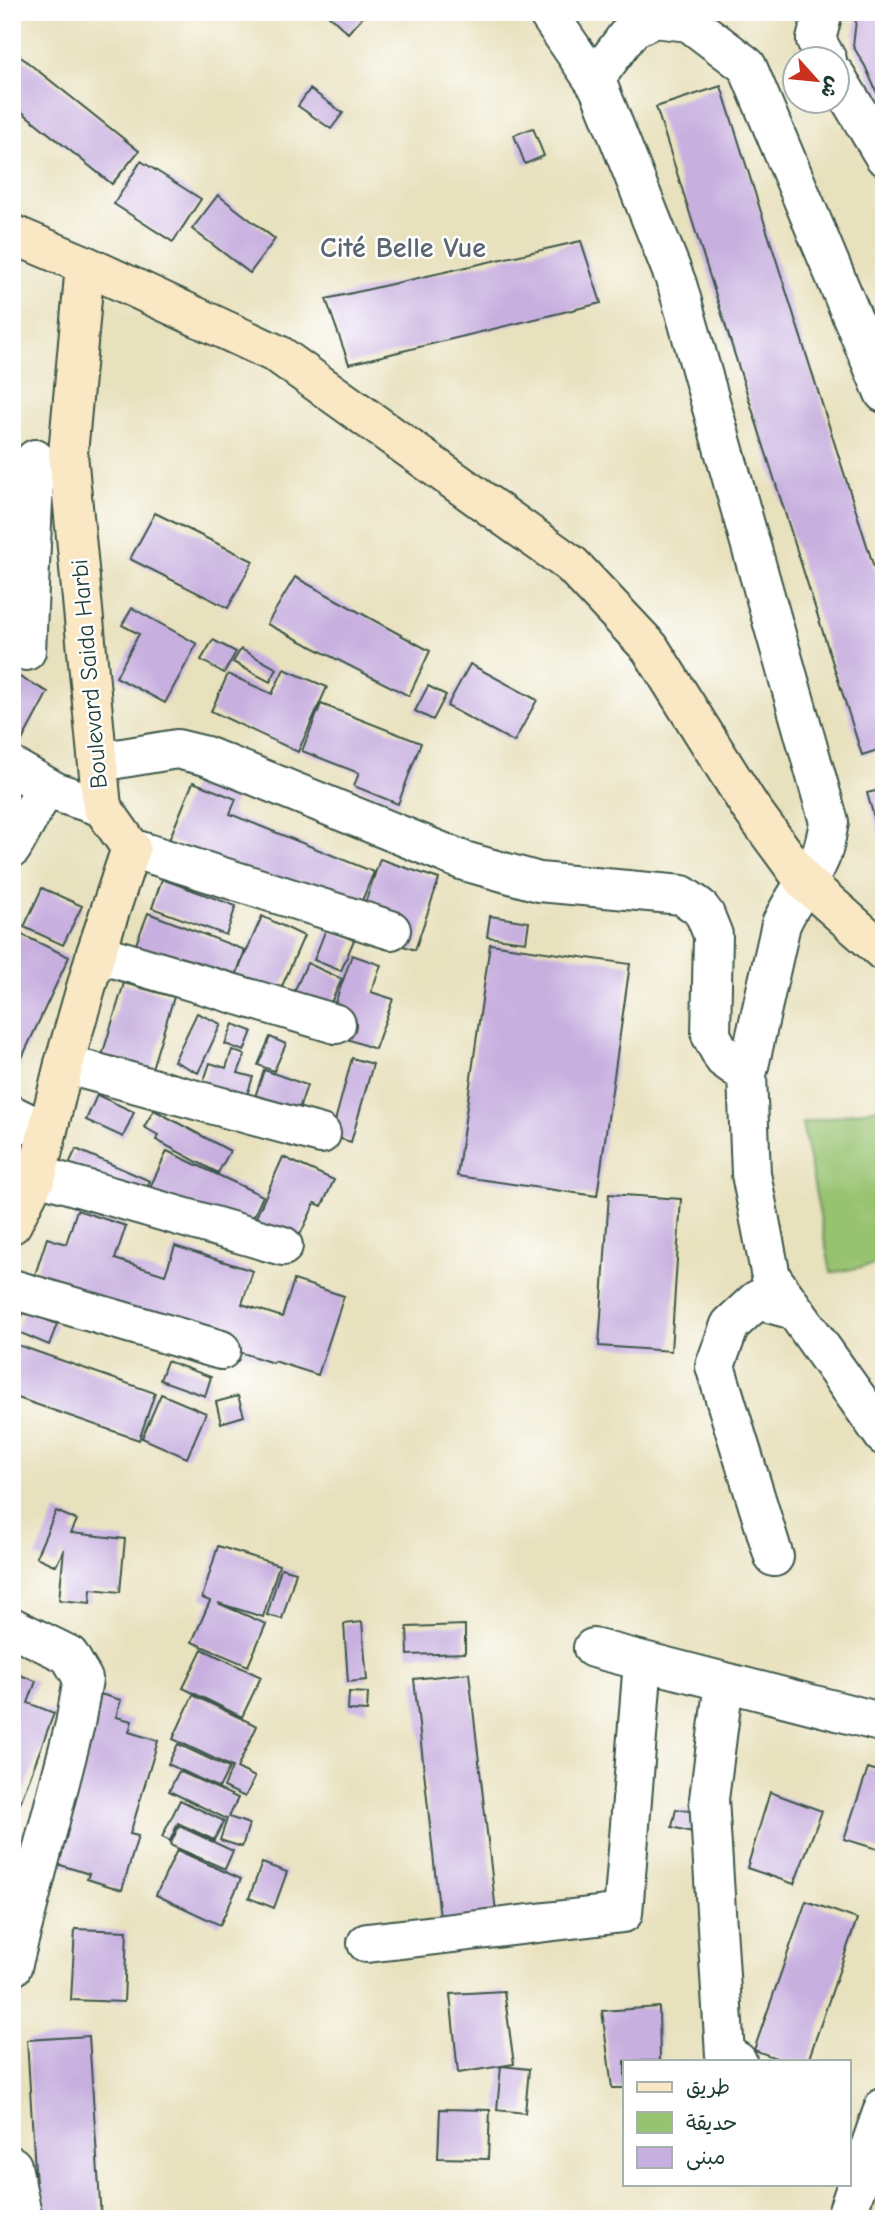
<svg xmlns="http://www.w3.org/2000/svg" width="896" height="2231" font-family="'Comic Neue','Playpen Sans Arabic',sans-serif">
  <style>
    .green { fill: #97c26f; stroke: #5b8052; stroke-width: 2 }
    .building { fill: #c7afdf }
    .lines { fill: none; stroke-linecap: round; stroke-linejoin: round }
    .street-casing { stroke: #3d5649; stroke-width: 42 }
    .secondary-casing { stroke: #3d5649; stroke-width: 42 }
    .street { stroke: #fff; stroke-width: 38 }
    .secondary { stroke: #fae7c3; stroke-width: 38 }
    .labels { text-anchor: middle; stroke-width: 5; stroke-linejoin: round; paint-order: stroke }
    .street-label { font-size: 24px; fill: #1f3d34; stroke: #fff }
    .quarter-label { font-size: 28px; font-weight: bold; fill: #5a6570; stroke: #fff }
  </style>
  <rect width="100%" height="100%" fill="#fff"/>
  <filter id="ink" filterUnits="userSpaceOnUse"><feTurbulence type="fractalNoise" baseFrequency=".0143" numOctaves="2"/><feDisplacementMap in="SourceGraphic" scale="14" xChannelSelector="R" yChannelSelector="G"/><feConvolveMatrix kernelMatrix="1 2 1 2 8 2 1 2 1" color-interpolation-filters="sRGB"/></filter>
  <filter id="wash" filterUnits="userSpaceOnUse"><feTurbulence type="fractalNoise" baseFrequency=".00686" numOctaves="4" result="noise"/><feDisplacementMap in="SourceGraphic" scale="28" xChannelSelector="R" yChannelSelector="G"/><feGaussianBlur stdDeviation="1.57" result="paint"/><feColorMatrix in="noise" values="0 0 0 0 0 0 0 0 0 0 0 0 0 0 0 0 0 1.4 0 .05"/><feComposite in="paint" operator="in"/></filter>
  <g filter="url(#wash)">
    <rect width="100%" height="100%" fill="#e8e1bd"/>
    <!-- green -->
    <path class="green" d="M884 1107V1263L831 1273 802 1123Z"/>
    <g id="blocks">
      <!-- building -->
      <path class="building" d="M325 12H367L348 33Z
        M857 12H884V109L865 66 853 46Z
        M12 50 139 151 112 184 12 104Z
        M721 86 884 599V748L862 755 656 107Z
        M310 89 343 113 331 129 298 106Z
        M533 128 544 156 525 164 514 135Z
        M141 161 201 199 173 242 114 204Z
        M218 195 275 239 250 273 192 229Z
        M581 241 601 303 349 364 326 299Z
        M155 513 253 561 228 608 130 559Z
        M295 577 430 651 409 696 267 624Z
        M132 608 197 644 165 703 116 677 139 634 122 625Z
        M213 640 236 652 224 673 201 660Z
        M241 649 277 669 270 682 233 662Z
        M470 664 537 700 514 742 447 706Z
        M284 669 327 687 298 752 211 711 228 674 272 694Z
        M12 673 48 692 12 759Z
        M428 686 446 695 433 720 415 711Z
        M321 704 421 743 398 804 354 786 359 773 302 751Z
        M193 782 236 799 230 814 374 872 356 915 169 840Z
        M884 789V847L883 848 867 793Z
        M380 859 439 879 415 950 356 930Z
        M162 879 236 906 226 935 152 908Z
        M42 888 82 906 63 945 24 927Z
        M148 913 245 950 236 975 262 916 304 936 272 1009 131 957Z
        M490 916 529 922 526 942 487 937Z
        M326 929 354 940 341 971 314 960Z
        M12 930 69 957 12 1079Z
        M490 944 630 964 597 1196 457 1176Z
        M352 955 381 965 371 992 393 999 375 1049 325 1031Z
        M307 963 342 979 320 1026 286 1010Z
        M124 983 174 997 144 1094 95 1079Z
        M197 1013 221 1024 198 1073 174 1061Z
        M233 1024 252 1031 244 1051 225 1044Z
        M270 1037 286 1044 274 1071 258 1065Z
        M232 1050 245 1055 238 1073 253 1077 240 1116 197 1101 210 1063 226 1068Z
        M352 1058 373 1064 351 1142 331 1136Z
        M264 1070 307 1085 292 1130 249 1115Z
        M97 1095 134 1112 123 1137 86 1120Z
        M154 1110 230 1151 218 1173 156 1140 158 1135 144 1127Z
        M76 1149 150 1181 137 1212 62 1179Z
        M167 1151 263 1196 243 1240 146 1196Z
        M283 1157 334 1180 322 1206 315 1203 292 1252 249 1233Z
        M609 1194 681 1199 671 1351 599 1346Z
        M77 1210 126 1226 115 1259 165 1275 175 1246 253 1271 242 1304 282 1317 294 1280 344 1296 318 1375 274 1361 273 1363 32 1284 47 1238 66 1244Z
        M24 1311 57 1324 49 1345 16 1331Z
        M12 1343 155 1393 139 1440 12 1396Z
        M167 1361 211 1377 205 1396 160 1380Z
        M161 1394 206 1413 187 1458 142 1438Z
        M238 1396 244 1416 221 1423 216 1402Z
        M56 1511 77 1520 71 1533 125 1539 120 1592 91 1589 90 1603 59 1600 64 1549 56 1566 36 1557Z
        M218 1546 279 1565 263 1617 218 1603 266 1624 248 1666 192 1642 210 1601 202 1598Z
        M281 1568 296 1572 282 1619 267 1615Z
        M362 1622 367 1680 348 1682 344 1624Z
        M465 1625V1653L408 1655 407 1627Z
        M202 1649 261 1677 242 1717 183 1688Z
        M12 1672 36 1681 28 1703 54 1713 13 1822Z
        M469 1673 497 1921 441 1927 414 1679Z
        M93 1692 121 1700 116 1717 132 1721 129 1732 158 1741 130 1834 138 1836 122 1890 87 1879 89 1874 54 1863Z
        M349 1692 368 1693 367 1711 348 1710Z
        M193 1695 257 1726 237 1768 255 1777 245 1797 224 1787 232 1767 173 1739Z
        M178 1744 229 1768 219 1788 168 1764Z
        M868 1768 884 1773V1851L844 1839Z
        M179 1771 238 1798 229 1817 249 1824 242 1847 220 1840 227 1819 169 1791Z
        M770 1792 822 1811 794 1884 747 1868Z
        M180 1800 224 1821 214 1840 178 1823 170 1841 162 1837Z
        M676 1809 696 1812 692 1832 672 1827Z
        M179 1826 233 1851 225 1869 170 1845Z
        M177 1850 241 1879 220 1925 156 1895Z
        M262 1863 287 1872 274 1908 249 1898Z
        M806 1901 857 1919 808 2061H784L754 2050Z
        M75 1929 127 1931 124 2002 71 2000Z
        M504 1991 514 2064 458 2073 450 1994Z
        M659 2007 660 2061H625V2088H612L602 2011Z
        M89 2036 101 2219H38L27 2040Z
        M501 2066 529 2069 525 2113 497 2110Z
        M440 2109 490 2110 488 2159 438 2158Z"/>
    </g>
  </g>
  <g filter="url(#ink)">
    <use href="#blocks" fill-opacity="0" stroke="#3d5649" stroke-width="2"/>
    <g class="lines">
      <!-- street casing -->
      <g class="street-casing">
        <path id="street" d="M547 12 599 88 677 284 829 822C826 837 824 853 816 866 803 887 792 900 781 924L747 1075 751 1174 771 1277 884 1436
          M823 12 816 40 827 60
          M836 76 884 156
          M594 80 632 29 654 18 689 22 747 66 884 393
          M12 643 26 651 35 459
          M99 762 177 749 206 756 464 861 539 882 682 895 699 907 705 915 713 935 711 1035 724 1059 747 1075
          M12 767 56 792 102 807
          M12 848 46 787
          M131 848 391 930
          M96 953 336 1024
          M64 1064 321 1134
          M12 1115 47 1132
          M37 1175 283 1246
          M12 1289 221 1350
          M774 1557 715 1366 730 1325 757 1300 794 1310
          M12 1627 69 1655 83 1679 75 1724 12 1967
          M593 1648 884 1723
          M724 1682 709 1799 725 2055 737 2061
          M367 1943 623 1913 643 1661
          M12 2166 23 2219
          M845 2219 884 2107"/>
      </g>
      <!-- secondary casing -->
      <g class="secondary-casing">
        <path id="secondary" d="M12 234 85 265 279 355 572 565 650 648 750 807 805 882 884 952
          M12 1224 37 1175 64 1064 96 953 131 848 102 807 68 454 85 265"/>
      </g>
      <!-- street -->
      <use href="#street" class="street"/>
      <!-- secondary -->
      <use href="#secondary" class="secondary"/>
    </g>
  </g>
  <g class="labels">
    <!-- street labels -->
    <g class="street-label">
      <text transform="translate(89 674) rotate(-95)" y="8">Boulevard Saida Harbi</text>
    </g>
    <!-- quarter labels -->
    <g class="quarter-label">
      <text x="403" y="257">Cité Belle Vue</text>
    </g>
  </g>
  <!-- margin -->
  <rect width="896" height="2231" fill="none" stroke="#fff" stroke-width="42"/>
  <!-- legend -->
  <rect x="623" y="2060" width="228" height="126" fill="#ffffff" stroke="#a5b1ae" stroke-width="2"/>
  <rect x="637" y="2082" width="35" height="10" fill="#fae7c3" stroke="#a5b1ae" stroke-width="2"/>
  <text x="686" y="2094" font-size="21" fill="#1f3d34">طريق</text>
  <rect x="637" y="2112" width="35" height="21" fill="#97c26f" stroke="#a5b1ae" stroke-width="2"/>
  <text x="686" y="2130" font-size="21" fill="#1f3d34">حديقة</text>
  <rect x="637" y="2147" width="35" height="21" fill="#c7afdf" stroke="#a5b1ae" stroke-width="2"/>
  <text x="686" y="2164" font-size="21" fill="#1f3d34">مبنى</text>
  <!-- north arrow -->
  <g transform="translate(816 80) rotate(117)"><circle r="33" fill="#ffffff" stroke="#a5b1ae" stroke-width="2"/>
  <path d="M0-5L12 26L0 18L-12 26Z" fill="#c8321e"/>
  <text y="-10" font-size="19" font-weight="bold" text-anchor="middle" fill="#1f3d34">ش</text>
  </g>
</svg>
